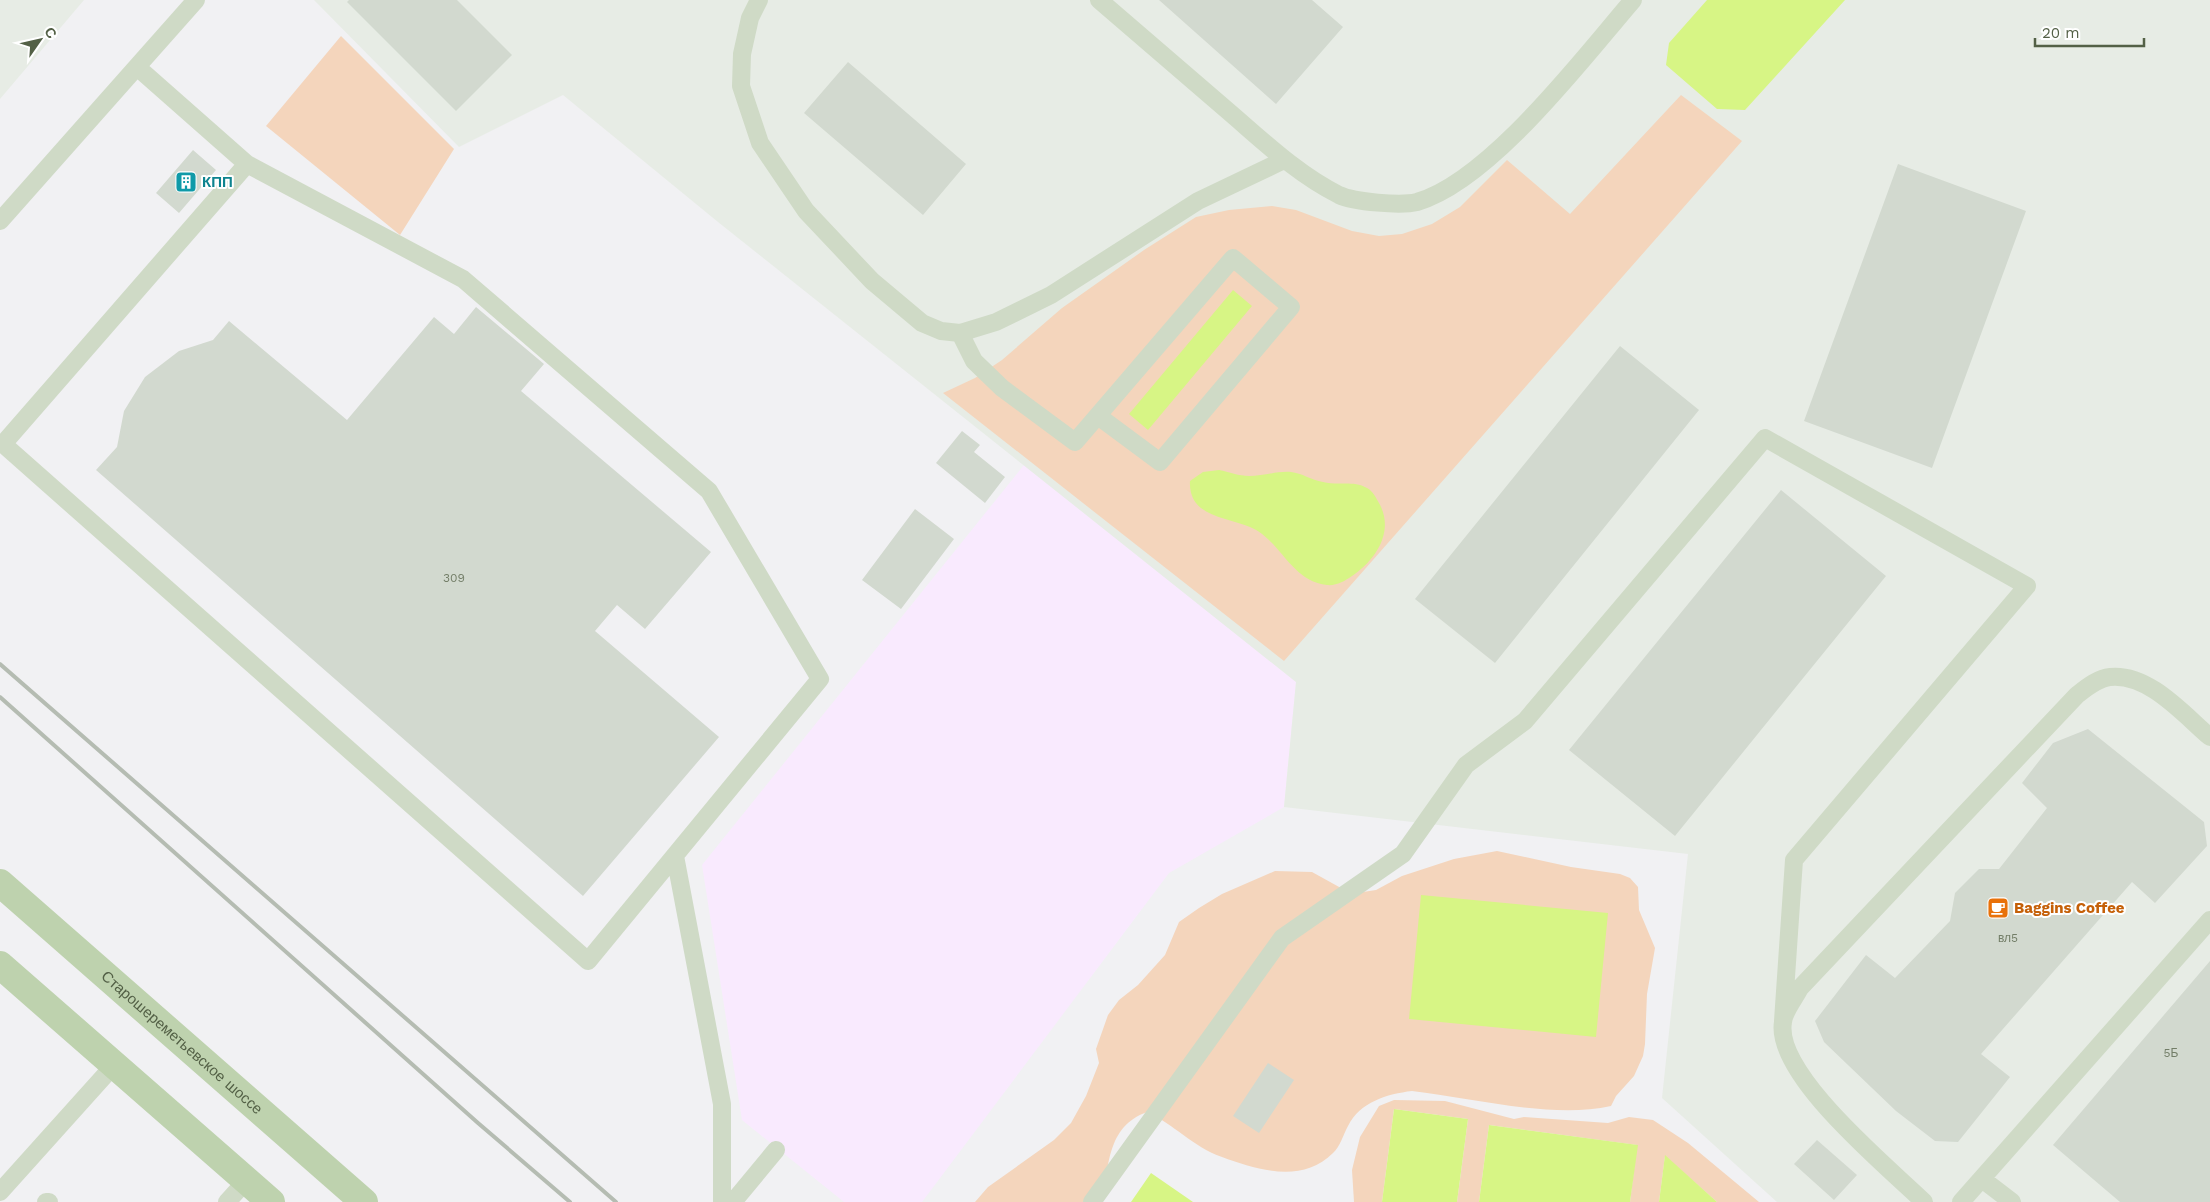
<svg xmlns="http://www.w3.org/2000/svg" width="2210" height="1202" font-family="'Work Sans',sans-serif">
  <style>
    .commercial { fill: #f9eafe }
    .airport { fill: #e7ece5 }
    .green { fill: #f4d5bc }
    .water { fill: #d7f585 }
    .building { fill: #d2d9cf }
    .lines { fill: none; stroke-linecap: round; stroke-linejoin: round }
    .service { stroke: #cfdac6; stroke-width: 18 }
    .primary { stroke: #bed2ae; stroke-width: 28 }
    .rail { stroke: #b5bcb2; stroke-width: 4 }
    .labels { text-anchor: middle; stroke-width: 4; stroke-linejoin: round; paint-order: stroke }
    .number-label { font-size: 12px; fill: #737e68 }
    .culture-label { font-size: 15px; font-weight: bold; fill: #0d838f; stroke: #fff; text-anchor: start }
    .food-label { font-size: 15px; font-weight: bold; fill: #c56008; stroke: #fff; text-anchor: start }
    .street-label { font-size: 15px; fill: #536046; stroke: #fff }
  </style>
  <rect width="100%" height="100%" fill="#f1f1f3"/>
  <!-- commercial -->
  <path class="commercial" d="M1024 465 1296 682 1284 807 1169 873 922 1202H844L742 1120 702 865Z"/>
  <!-- airport -->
  <path class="airport" d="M0 0H84L0 99Z
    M314 0H2210V1202H1777L1662 1098 1688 854 1284 807 1296 682 718 222 563 95 459 147Z"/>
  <!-- green -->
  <path class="green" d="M341 36 454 149 400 235 266 126Z
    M1681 95 1742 141 1284 661 943 393 975 378 1002 360 1062 308 1144 250 1196 217 1229 210 1272 206 1296 210 1352 231 1379 236 1402 234 1432 224 1460 207 1507 160 1570 214Z
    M1497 851 1571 867 1620 874 1630 878 1638 887 1639 910 1655 948 1647 994 1645 1044 1643 1056 1634 1076 1616 1096 1611 1106C1551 1119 1473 1098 1412 1091 1387 1094 1360 1102 1348 1126 1343 1135 1340 1147 1333 1153 1302 1184 1258 1170 1222 1157 1193 1147 1174 1124 1147 1112 1106 1127 1110 1166 1101 1202H975L988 1187 1054 1140 1071 1123 1086 1096 1099 1063 1096 1049 1108 1015 1119 1000 1138 985 1165 955 1179 922 1199 908 1222 894 1275 871 1312 872 1350 893 1363 892 1376 890 1402 876 1454 859Z
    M1394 1100 1445 1101 1514 1119 1524 1117 1608 1123 1629 1117 1653 1120 1688 1143 1759 1202H1717L1665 1156 1659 1202H1630L1637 1145 1489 1125 1479 1202H1457L1468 1119 1394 1109 1382 1202H1354L1352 1170 1360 1137 1379 1106Z"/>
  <!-- water -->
  <path class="water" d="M1707 0H1845L1745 110 1717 109 1666 65 1669 43Z
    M1233 290 1252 306 1148 430 1129 414Z
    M1219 470C1229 472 1239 476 1249 476 1263 476 1277 471 1291 472 1302 473 1311 480 1323 482 1338 486 1353 480 1367 488 1373 491 1376 498 1379 503 1395 531 1376 560 1352 576 1345 581 1336 586 1327 585 1291 582 1280 539 1250 527 1225 517 1188 516 1190 481L1203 472Z
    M1421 895 1608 913 1596 1037 1409 1019Z
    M1394 1109 1468 1119 1457 1202H1382Z
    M1489 1125 1638 1145 1630 1202H1479Z
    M1665 1155 1717 1202H1659Z
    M1151 1173 1193 1202H1131Z"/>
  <!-- building -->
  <path class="building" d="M349 0H457L512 55 456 111 347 2Z
    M1159 0H1312L1343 27 1276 104Z
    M848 62 966 164 923 215 804 113Z
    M193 150 216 170 179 213 156 193Z
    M1898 164 2026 211 1932 468 1804 421Z
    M476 307 544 364 521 391 711 552 645 629 617 605 595 631 719 737 583 896 96 470 117 447 124 411 145 377 179 351 213 340 229 321 347 420 434 317 454 334Z
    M1620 346 1699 410 1495 663 1415 599Z
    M962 431 980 445 974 452 1005 477 985 503 936 463Z
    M1781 490 1886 576 1675 836 1569 750Z
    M915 509 954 539 901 609 862 580Z
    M2088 729 2204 822 2207 846 2155 903 2132 882 1981 1054 2010 1077 1958 1142 1935 1141 1896 1111 1824 1042 1815 1021 1866 955 1895 978 1950 921 1955 893 1979 869H1999L2047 808 2022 783 2053 743Z
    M2210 961V1202H2120L2053 1145Z
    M1268 1063 1294 1080 1259 1133 1233 1116Z
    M1817 1140 1857 1175 1834 1200 1794 1164Z"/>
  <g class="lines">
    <!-- service -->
    <path class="service" d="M759 0 750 18 742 54 741 86 760 143 806 211 872 281 922 323 941 331 960 333 996 322 1051 295 1198 201 1284 160
      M1099 0C1142 37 1185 74 1228 111 1263 141 1297 174 1339 195 1354 202 1401 206 1417 202 1490 181 1583 58 1633 0
      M137 67 247 164 463 279 709 491 820 679 588 961 3 444 247 164
      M0 221 196 0
      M960 333 974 361 1002 388 1075 442 1233 258 1291 307 1160 462 1098 416
      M675 856 722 1104V1202
      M1982 1179 2012 1202
      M0 1192 115 1064
      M46 1202H49
      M227 1202 246 1181
      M733 1202 776 1150
      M1092 1202 1282 938 1403 854 1466 765 1525 721 1765 438 2027 586 1794 860 1783 1021
      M1924 1202C1888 1167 1774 1074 1783 1022 1784 1011 1795 998 1800 988L2077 695C2086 688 2098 678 2110 677 2149 673 2184 715 2210 737
      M1961 1202 2210 920"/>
    <!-- primary -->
    <g class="primary">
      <path id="s1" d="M0 883 364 1202"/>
      <path d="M0 965 271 1202"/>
    </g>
    <!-- rail -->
    <path class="rail" d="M0 664 616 1202
      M0 697 478 1123 570 1202"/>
  </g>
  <!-- icons -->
  <defs>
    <g id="building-square" transform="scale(1.125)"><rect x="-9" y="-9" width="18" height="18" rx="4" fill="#0f9aa8" stroke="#fff"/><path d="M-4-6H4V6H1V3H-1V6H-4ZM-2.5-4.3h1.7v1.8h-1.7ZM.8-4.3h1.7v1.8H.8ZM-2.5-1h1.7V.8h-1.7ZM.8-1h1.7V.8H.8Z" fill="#fff"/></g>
    <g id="cafe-square" transform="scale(1.125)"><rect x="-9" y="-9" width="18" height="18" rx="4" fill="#e8710a" stroke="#fff"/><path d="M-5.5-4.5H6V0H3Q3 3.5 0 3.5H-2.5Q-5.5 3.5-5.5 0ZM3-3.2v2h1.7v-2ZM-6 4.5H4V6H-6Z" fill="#fff"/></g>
  </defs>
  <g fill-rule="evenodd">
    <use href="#building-square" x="186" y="182"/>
    <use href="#cafe-square" x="1998" y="908"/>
  </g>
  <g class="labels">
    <!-- number labels -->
    <g class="number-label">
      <text x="454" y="582">309</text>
      <text x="2008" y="942">вл5</text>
      <text x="2171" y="1057">5Б</text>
    </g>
    <!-- culture labels -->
    <g class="culture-label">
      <text x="202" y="187">КПП</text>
    </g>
    <!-- food labels -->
    <g class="food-label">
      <text x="2014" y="913">Baggins Coffee</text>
    </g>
    <!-- street labels -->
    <g class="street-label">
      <text dy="5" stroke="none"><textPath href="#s1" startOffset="242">Старошереметьевское шоссе</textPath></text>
    </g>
  </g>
  <!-- north arrow -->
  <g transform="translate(40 40) rotate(56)" stroke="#ffffff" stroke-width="4" paint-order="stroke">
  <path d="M0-4L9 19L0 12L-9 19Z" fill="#536046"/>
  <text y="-8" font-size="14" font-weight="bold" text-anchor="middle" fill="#536046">С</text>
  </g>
  <!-- scale -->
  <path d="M2035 38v8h109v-8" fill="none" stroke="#536046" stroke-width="2.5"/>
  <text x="2042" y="38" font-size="15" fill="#536046" stroke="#ffffff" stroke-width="4" paint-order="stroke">20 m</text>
</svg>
